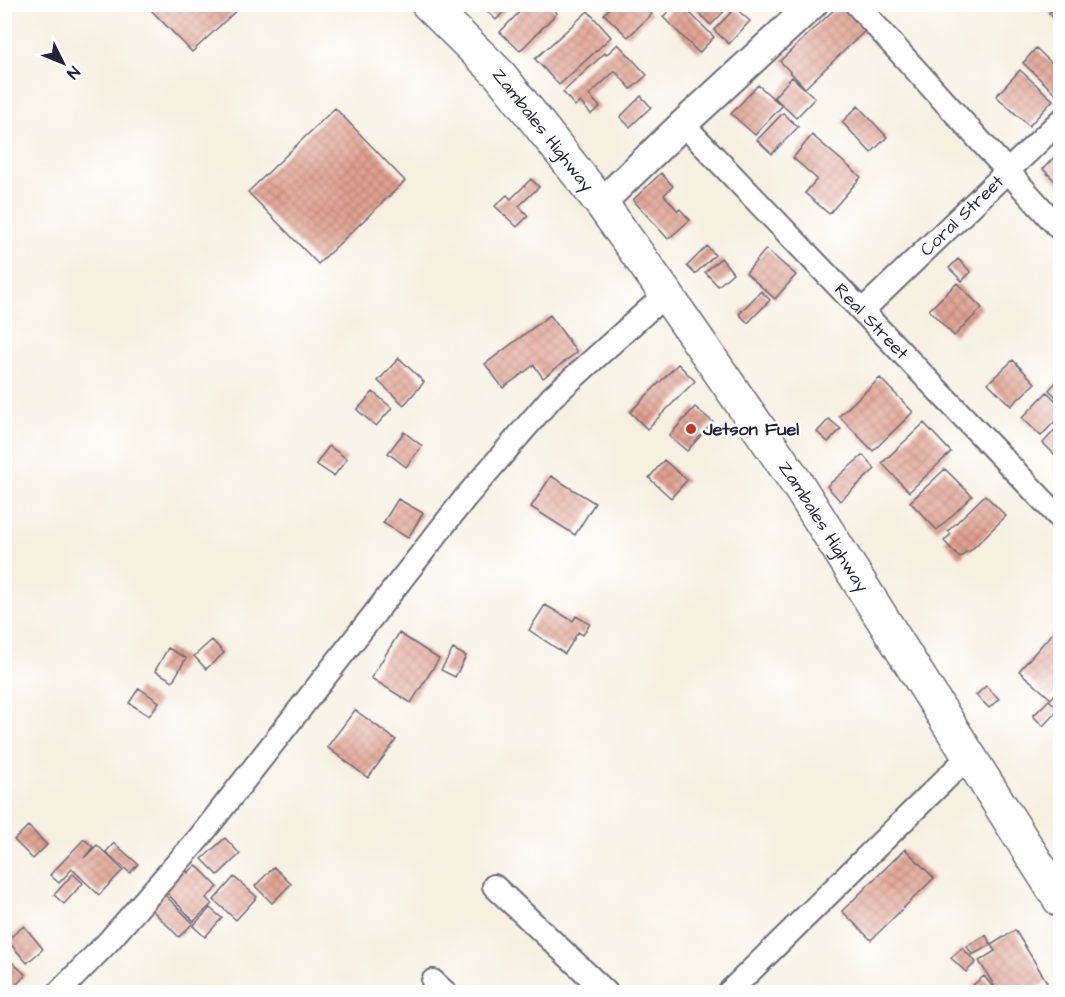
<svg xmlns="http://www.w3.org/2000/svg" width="1065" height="997" font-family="'Architects Daughter',sans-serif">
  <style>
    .building { fill: url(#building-cross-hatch) }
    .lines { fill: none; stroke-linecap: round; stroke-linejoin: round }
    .minor-casing { stroke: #6c6a75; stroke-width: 26 }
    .tertiary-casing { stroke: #6c6a75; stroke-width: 32 }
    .primary-casing { stroke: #6c6a75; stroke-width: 36 }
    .minor { stroke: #fff; stroke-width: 22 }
    .tertiary { stroke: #fff; stroke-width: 28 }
    .primary { stroke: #fff; stroke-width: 33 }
    .poi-dot { fill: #c8321e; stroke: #fff; stroke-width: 2 }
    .labels { text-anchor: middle; stroke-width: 5; stroke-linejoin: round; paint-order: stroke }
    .street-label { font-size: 18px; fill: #22223b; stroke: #fff }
    .poi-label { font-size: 18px; font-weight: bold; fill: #22223b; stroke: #fff; text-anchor: start }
  </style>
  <defs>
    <pattern id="building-cross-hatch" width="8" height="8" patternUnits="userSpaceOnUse" patternTransform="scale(1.5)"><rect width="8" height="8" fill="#e1a190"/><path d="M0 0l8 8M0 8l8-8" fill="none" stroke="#b68377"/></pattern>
  </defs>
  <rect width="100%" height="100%" fill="#fff"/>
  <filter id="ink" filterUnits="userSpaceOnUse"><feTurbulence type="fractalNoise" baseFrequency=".0167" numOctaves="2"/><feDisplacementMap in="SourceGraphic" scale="12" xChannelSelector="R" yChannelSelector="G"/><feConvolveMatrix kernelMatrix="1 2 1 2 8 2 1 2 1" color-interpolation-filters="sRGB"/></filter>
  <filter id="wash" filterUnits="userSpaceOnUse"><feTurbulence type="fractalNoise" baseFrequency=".008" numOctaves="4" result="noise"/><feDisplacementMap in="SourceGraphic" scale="24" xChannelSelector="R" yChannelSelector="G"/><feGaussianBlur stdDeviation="1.35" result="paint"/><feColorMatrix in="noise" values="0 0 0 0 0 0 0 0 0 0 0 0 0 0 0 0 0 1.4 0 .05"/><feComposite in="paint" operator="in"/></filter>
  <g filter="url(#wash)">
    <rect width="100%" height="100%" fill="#f6f0e1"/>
    <g id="blocks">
      <!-- building -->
      <path class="building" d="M480 4H511L496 20Z
        M527 4H549L557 13 520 51 500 32Z
        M614 4H642L652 14 628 37 604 14Z
        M675 4H681L714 37 699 53 663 17Z
        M689 4H731L711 25Z
        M840 4H846L868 28 805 88 780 61Z
        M1058 4H1060V24L1049 13Z
        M159 5H242L192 52 152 11Z
        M735 8 750 21 729 44 714 30Z
        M588 11 611 37 559 85 535 59Z
        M618 44 647 75 631 89 615 71 589 95 600 107 591 114 580 102 575 106 563 92 605 53 606 55Z
        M1036 48 1060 71V98L1023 63Z
        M1020 70 1053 100 1029 126 996 96Z
        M792 77 815 98 796 118 774 97Z
        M758 85 782 106 755 135 731 114Z
        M641 96 651 107 630 127 620 117Z
        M858 106 887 137 871 153 842 122Z
        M335 108 405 181 318 264 248 192Z
        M783 113 798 127 772 154 757 140Z
        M812 135 861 177 829 214 805 193 817 179 793 158Z
        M1060 151V186L1043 169Z
        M661 173 673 186 664 195 678 211 680 209 690 220 668 239 633 200Z
        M531 179 539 187 519 206 528 216 517 227 495 206 507 195 511 199Z
        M707 246 715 255 695 274 687 266Z
        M766 249 796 275 775 299 746 273Z
        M721 258 733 273 718 286 705 272Z
        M958 259 971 272 962 281 949 268Z
        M957 283 982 308 954 336 929 310Z
        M761 291 770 300 748 323 739 314Z
        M550 315 577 352 543 378 534 365 503 388 485 364Z
        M399 358 424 382 404 405 378 381Z
        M1013 360 1035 383 1011 406 988 383Z
        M678 364 695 381 647 429 630 412Z
        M880 378 913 412 873 451 839 416Z
        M1060 378V401L1049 390Z
        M373 392 392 408 376 426 357 410Z
        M1047 392 1060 405V416L1041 436 1022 418Z
        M695 407 713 422 687 451 669 436Z
        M829 419 841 429 828 442 817 432Z
        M924 423 951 452 909 492 882 463Z
        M1060 424V460L1043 443Z
        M404 432 422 446 406 467 388 453Z
        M329 446 347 459 334 476 316 464Z
        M863 455 875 469 840 501 827 486Z
        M664 460 687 480 671 498 649 478Z
        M945 469 972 496 937 530 910 502Z
        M551 476 595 503 575 535 531 507Z
        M985 495 1006 516 969 552 967 551 960 558 944 541 951 534 948 531Z
        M398 499 423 513 408 538 383 523Z
        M545 605 573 621 576 616 590 624 583 635 578 632 565 654 529 630Z
        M1060 624V688L1051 699 1019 671Z
        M399 633 439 659 411 703 371 678Z
        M212 640 224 653 206 669 194 656Z
        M168 648 186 658 173 681 155 671Z
        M453 649 466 656 455 677 441 670Z
        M986 686 999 699 989 708 976 695Z
        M139 688 159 702 149 716 129 703Z
        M1049 700 1059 709 1043 726 1033 716Z
        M355 710 396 740 368 778 327 747Z
        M28 826 47 845 33 859 14 840Z
        M225 838 240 854 218 875 202 859Z
        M84 839 93 847 84 858 97 845 123 870 99 895 72 869 59 883 50 875Z
        M114 843 138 864 130 873 106 852Z
        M905 849 934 878 871 940 842 911Z
        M196 865 218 887 206 898 212 904 194 921 161 887 182 866 188 873Z
        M274 867 291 884 272 903 255 886Z
        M73 874 83 883 64 904 54 895Z
        M234 877 257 897 236 920 214 900Z
        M163 893 193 923 179 937 149 907Z
        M210 908 222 918 205 937 193 926Z
        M24 926 43 949 27 963 7 940Z
        M1015 930 1047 982 1030 992H998L979 961 995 951 991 945Z
        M986 935 991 945 972 955 967 946Z
        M962 948 976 962 966 972 951 958Z
        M4 955 26 975 11 990 4 983Z
        M984 976 997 992H979L973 985Z"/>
    </g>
  </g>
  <g filter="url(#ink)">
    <use href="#blocks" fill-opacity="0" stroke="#6c6a75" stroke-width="1.5"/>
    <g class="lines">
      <!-- minor casing -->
      <g class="minor-casing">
        <g id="minor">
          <path d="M856 4 1060 229"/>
          <path id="s1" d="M683 124 1060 518"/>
          <path id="s2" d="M862 311 1060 121"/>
          <path d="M494 886 606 992"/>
          <path d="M433 981 445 992"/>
          <path d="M59 992 108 942 199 838 465 498 552 397 666 294"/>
          <path d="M729 992 969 756"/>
        </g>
      </g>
      <!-- tertiary casing -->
      <g class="tertiary-casing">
        <path id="tertiary" d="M601 203 683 124 813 4"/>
      </g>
      <!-- primary casing -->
      <g class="primary-casing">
        <g id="primary">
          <path id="s3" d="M428 4 500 75 601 203 666 294 798 485 1060 900"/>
        </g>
      </g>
      <!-- minor -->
      <use href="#minor" class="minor"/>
      <!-- tertiary -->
      <use href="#tertiary" class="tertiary"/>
      <!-- primary -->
      <use href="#primary" class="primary"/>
    </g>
  </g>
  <!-- markers -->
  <circle class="poi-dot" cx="691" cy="429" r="6"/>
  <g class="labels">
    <!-- street labels -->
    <g class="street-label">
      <text dy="6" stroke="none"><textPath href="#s3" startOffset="171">Zambales Highway</textPath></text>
      <text dy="6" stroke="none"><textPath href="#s2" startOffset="138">Coral Street</textPath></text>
      <text dy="6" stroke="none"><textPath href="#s1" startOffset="273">Real Street</textPath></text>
      <text dy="6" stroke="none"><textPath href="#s3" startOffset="657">Zambales Highway</textPath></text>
    </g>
    <!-- poi labels -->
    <g class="poi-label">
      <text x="703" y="435">Jetson Fuel</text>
    </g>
  </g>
  <!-- margin -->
  <rect width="1065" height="997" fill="none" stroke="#fff" stroke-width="24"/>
  <!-- north arrow -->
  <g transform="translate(63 63) rotate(133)" stroke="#ffffff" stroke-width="4.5" paint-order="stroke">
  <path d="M0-4.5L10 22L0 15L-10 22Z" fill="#22223b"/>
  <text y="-9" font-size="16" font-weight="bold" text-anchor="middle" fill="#22223b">N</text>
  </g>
</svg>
